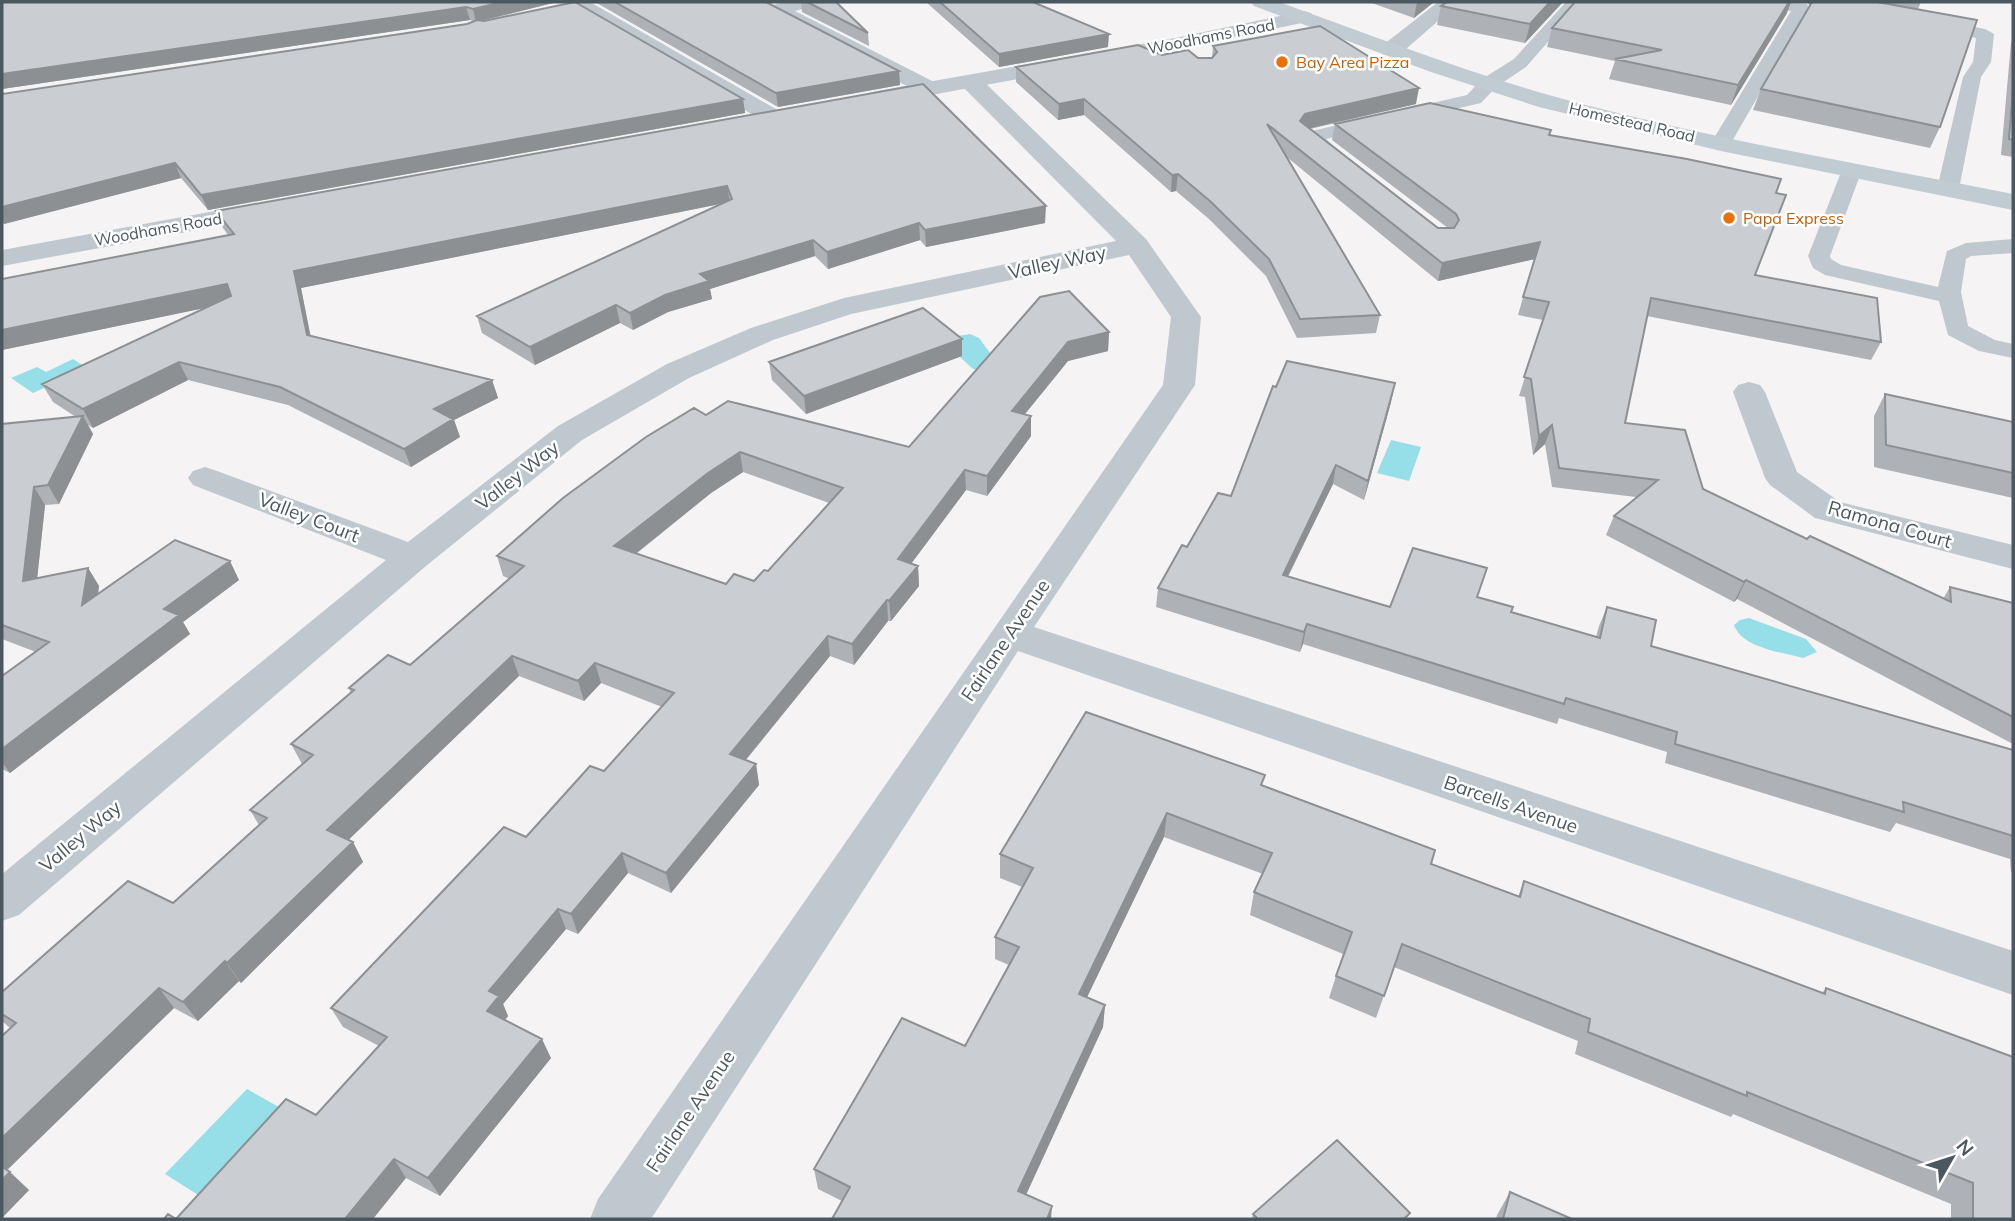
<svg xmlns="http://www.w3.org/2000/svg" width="2015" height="1221" font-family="Mulish,sans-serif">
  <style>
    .water { fill: #96dee8 }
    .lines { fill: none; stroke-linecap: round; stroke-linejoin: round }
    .service { fill: #bfc8ce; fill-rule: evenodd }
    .minor { fill: #bfc8ce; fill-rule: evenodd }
    .tertiary { fill: #bfc8ce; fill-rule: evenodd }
    .secondary { fill: #c0cbd2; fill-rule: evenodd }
    .wall { fill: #aeb1b5; fill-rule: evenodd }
    .shaded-wall { fill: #8d9093 }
    .building { fill: #caced2; stroke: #8d9093; stroke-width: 2; fill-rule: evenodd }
    .food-dot { fill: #e8710a; stroke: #fff; stroke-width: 2.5 }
    .labels { text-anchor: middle; stroke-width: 5; stroke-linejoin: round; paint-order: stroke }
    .far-street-label { font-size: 16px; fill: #4b585f; stroke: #fff }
    .far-food-label { font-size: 16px; fill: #c56008; stroke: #fff; text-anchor: start }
    .street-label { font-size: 19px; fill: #4b585f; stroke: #fff }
  </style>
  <rect width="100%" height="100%" fill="#f5f3f3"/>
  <!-- water -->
  <path class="water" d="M970 334 979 338 996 361 982 370 973 369 949 347 958 336Z
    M73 359 87 368 33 393 11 378 37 367 46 372Z
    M1391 440 1421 447 1409 481 1377 473Z
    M1749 618 1806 639 1817 652 1803 658C1781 652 1742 648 1734 625L1740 620Z
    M247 1089 284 1110 203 1198 165 1174Z"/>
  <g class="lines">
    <!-- service -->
    <path class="service" d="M1566 2H1583L1526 67 1496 87 1481 103 1326 139 1346 157 1343 161C1328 165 1309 149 1300 137L1303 133 1467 95 1482 79 1514 59Z
      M1759 2 1807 4 1809 8 1731 143 1728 147H1714L1711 143 1791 11 1761 6Z
      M1931 19 1985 29 1994 34 1991 62 1981 77 1959 189 1955 193H1941L1937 189 1963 77 1973 62 1976 38 1925 28 1922 24Z
      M1852 164 1859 166 1862 170 1830 256 1831 259 1841 265 1938 287 1947 251 1966 243 2013 239V253L1971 256 1966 259 1961 292 1968 326 1995 340 2013 344V358L1979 351 1948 335 1939 301 1825 275 1813 268 1808 256 1842 170 1845 166Z"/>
    <!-- minor -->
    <path class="minor" d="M566 2H590L781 112 785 117 781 122H765L569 6Z
      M784 2H816L813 6 795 11 938 84 941 89 938 94H922L770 14 767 10 770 6Z
      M1438 2H1460L1399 55H1383L1380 50 1383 45Z
      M971 75 979 77 1146 239 1201 317 1195 385 1034 627 2013 951V995L1018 651 651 1219H590L598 1199 1163 385 1171 317 1129 255 851 314 773 340 689 378 582 440 426 566 19 915 2 921V874L386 560 193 485 188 478 193 471 205 467 217 471 408 542 558 426 667 364 751 328 844 298 1116 241 963 87 960 82 963 77Z
      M1749 382 1760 385 1765 392 1797 472 1840 502 2013 545V569L1815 518 1770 485 1765 478 1733 392 1738 385Z"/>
    <!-- tertiary -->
    <path class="tertiary" d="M1304 11 1311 13 1314 17 1311 21 1175 50 877 105 869 103 865 98 869 93 877 91 1175 38Z
      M270 201 279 203 283 209 279 215 2 266V250Z"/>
    <!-- secondary -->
    <path class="secondary" d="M1251 2H1279C1371 35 1462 71 1556 97 1706 138 1860 164 2013 194V210L1721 151 1539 107 1431 72 1254 6Z"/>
  </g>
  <!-- wall -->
  <path class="wall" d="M2 2H557L482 21 743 99 745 113 208 210 181 178 4 224 2 220V94L467 24 473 21 470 20 2 89Z
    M595 2H775L769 4 899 71 900 85 778 107Z
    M801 2H836L868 33 869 46 802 12Z
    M926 2H1033L1108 47 999 67Z
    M1369 2H1434L1414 18Z
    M1447 2H1563L1525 43 1437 25 1441 6Z
    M1807 2H1921L1918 9 1940 127 1930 148 1753 110 1761 89 1810 6Z
    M1787 13 1731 105 1609 79 1615 61 1547 47 1552 28Z
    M2013 38V157L2001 155 2011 43Z
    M1213 46 1416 104 1310 129 1438 228H1448L1332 140 1335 124 1550 136 1776 193 1755 275 1881 342 1871 360 1647 316 1625 423 1703 489 1807 539 1943 599 1950 587 2012 603 2013 602V744L1737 599 1734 602 1606 535 1614 516 1636 497 1552 487 1545 444 1533 455 1525 397 1519 396 1543 320 1518 315 1534 259 1438 281 1288 158 1380 315 1376 333 1297 338 1266 276 1209 219 1176 191 1171 192 1084 115 1058 120 1016 82V67L1162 55 1212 58Z
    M923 84 1045 223 926 247 920 240 828 269 815 256 710 289 712 299 668 312 633 330 620 323 535 365 482 333 477 316 720 204 301 288 310 336 492 380 498 398 454 420 460 437 411 467 288 405 188 380 93 428 88 425 93 434 59 504 45 505 37 578 88 568 99 586 98 594 239 580 183 622 190 634 10 773 2 769V676L36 652 2 639V424L76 417 53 402 42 384 208 307 2 350 228 235 223 228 216 211Z
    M1109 332 1108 351 1068 361 1025 414 1031 436 987 496 966 490 911 564 918 566 919 586 891 621H888L854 665 830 656 746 760 756 764 759 785 671 893 628 873 578 934 566 929 503 1004 508 1016 505 1020 551 1058 440 1196 406 1178 176 1219 316 1115 379 1046 343 1027 331 1008 526 837 604 771 662 707 601 683 584 701 519 676 348 840 353 842 363 862 241 983 239 981 198 1021 174 1008 7 1170 29 1190 2 1218 10 1028 2 1021V992L173 903 259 825 250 810 302 764 291 744 351 693 349 688 410 665 510 579 503 576 497 556 706 415 909 447ZM743 472 829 503 768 571 754 581 726 584 636 554 711 493Z
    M962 339V356L806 414 772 380 769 362Z
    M1885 394 2013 422V498L1874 467V416Z
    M1391 402 1364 500 1333 484 1288 577 1390 607 1478 597 1511 612 1596 637 1599 626 1607 607 1651 646 2013 750V873L2011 872 2010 859 1896 823 1890 832 1665 763 1667 752 1559 718 1557 724 1303 644 1300 652 1156 607 1158 588 1187 547 1231 496Z
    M1263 786 1431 864 1518 897 1524 881 1822 993 1826 988 2013 1219H1951V1204L1733 1114 1731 1117 1575 1054 1578 1041 1394 967 1376 1018 1329 998 1343 954 1250 915 1254 892 1263 874 1164 837 1087 997 1105 1005 1103 1027 1026 1195 842 1201 818 1189 814 1169 965 1046 1009 965 995 959V937L1022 887 1000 878V854Z
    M1510 1192 1572 1219H1496L1497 1215Z
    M1253 1214 1407 1219H1252Z"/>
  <!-- shaded-wall -->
  <path class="shaded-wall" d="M502 2H557L476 22 473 9Z
    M1417 2H1434L1414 18Z
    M1550 2H1563L1525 43 1530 24Z
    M1789 2H1791L1787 13 1731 105 1738 85Z
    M466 7 470 20 2 89V74Z
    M1109 34 1108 47 999 67V54Z
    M899 71 900 85 778 107 776 93Z
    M1419 88 1416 104 1302 130 1300 121 1305 114Z
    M743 99 745 113 208 210 201 195Z
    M1084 99V115L1058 120 1059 104Z
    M175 163 181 178 4 224 2 220V207Z
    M1178 174 1176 191 1171 192 1172 175Z
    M727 186 730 202 301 288 314 353 307 335 294 271Z
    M1046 206 1045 223 926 247 925 230Z
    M919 223 920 240 828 269 827 252Z
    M813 240 815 256 710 289 712 299 668 312 633 330 630 313 700 274Z
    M1540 242 1535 259 1438 281 1442 263Z
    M227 284 234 302 2 350V330Z
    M616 305 620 323 535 365 530 347Z
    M1109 332 1108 351 1068 361 1012 430V411L1068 342Z
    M962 339V356L806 414 804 396Z
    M179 362 188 380 93 428 83 409Z
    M492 380 498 398 454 420 460 437 411 467 404 449 434 409Z
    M1395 383 1391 402 1364 500 1368 481Z
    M83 416 93 434 59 504 48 485Z
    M1031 416V436L987 496V476Z
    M1552 425 1545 444 1533 455 1539 436Z
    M740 452 743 472 711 493 619 567 614 546 708 473Z
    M1336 465 1333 484 1279 594 1283 575Z
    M965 470 966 490 899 580 898 559Z
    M34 487 45 505 35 599 23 581Z
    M230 561 239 580 183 622 190 634 10 773 2 762V749L164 609Z
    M918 566 919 586 891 621 889 601Z
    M88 568 99 586 94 624 82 605Z
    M1746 580 1737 599 1734 602 1744 582Z
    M887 600 888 621 854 665 852 644Z
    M1307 624 1303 644 1300 652 1304 632Z
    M828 636 830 656 734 774 730 754Z
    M512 656 519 676 338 850 327 830Z
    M595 663 601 683 584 701 578 681Z
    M756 764 759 785 671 893 666 873Z
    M1167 813 1164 837 1078 1016 1079 994Z
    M353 842 363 862 241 983 227 963Z
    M622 853 628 873 578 934 571 914Z
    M558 909 566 929 503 1004 508 1016 497 1031 487 1011 489 991Z
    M225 961 239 981 198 1021 183 1002Z
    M159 988 174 1008 4 1173 2 1172V1138Z
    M1105 1005 1103 1027 1018 1212V1191Z
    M542 1039 551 1058 440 1196 428 1178Z
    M394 1159 406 1178 373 1219H345Z
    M10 1172 29 1190 2 1218V1180Z
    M1052 1206 1051 1219H1047Z"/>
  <!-- building -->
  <path class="building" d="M2 2H502L473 9 466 7 2 74Z
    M575 2 743 99 201 195 175 163 2 207V94L467 24 477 20 484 21Z
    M615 2H766L899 71 776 93Z
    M807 2H836L868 33Z
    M940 2H1033L1109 34 999 54Z
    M1447 2H1550L1530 24 1441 6Z
    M1575 2H1789L1738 85 1615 59 1662 50 1552 28Z
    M1812 2H1877L1977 20 1940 127 1761 89Z
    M1320 26 1419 88 1305 114 1300 121 1438 228H1454L1459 220 1456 214 1335 124 1430 103 1551 130 1549 135 1687 159 1781 179 1776 193 1786 195 1755 275 1877 298 1881 342 1651 298 1625 423 1685 430 1703 489 1807 539 1810 536 1951 602 1950 587 2013 603V717L1746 580 1744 582 1614 516 1658 480 1559 468 1552 425 1539 436 1531 379 1524 377 1549 302 1523 297 1540 242 1442 263 1267 124 1380 315 1300 319 1269 259 1211 202 1178 174 1172 175 1084 99 1059 104 1016 67 1138 45 1162 55 1188 50 1198 58H1212L1217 52 1213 46Z
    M923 84 1046 206 925 230 919 223 827 252 813 240 700 274 709 281 665 295 630 313 616 305 530 347 477 316 732 199 727 186 294 271 307 335 492 380 434 409 453 419 404 449 280 387 179 362 83 409 42 384 231 296 227 284 2 330V279L234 234 216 211Z
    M2013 90V140L2009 139Z
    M1069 291 1109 332 1068 342 1012 411 1031 416 987 476 965 470 898 559 918 566 889 601 887 600 852 644 828 636 730 754 756 764 666 873 622 853 571 914 558 909 489 991 499 996 487 1011 542 1039 428 1178 394 1159 345 1219H164L168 1214 176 1219 286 1099 316 1115 387 1037 331 1008 504 827 526 837 590 766 604 771 674 693 595 663 578 681 512 656 327 830 353 842 227 963 225 961 183 1002 159 988 2 1138V1036L16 1023 2 1014V992L128 881 173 903 267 818 250 810 313 755 291 744 354 690 349 688 388 655 410 665 524 566 497 556 563 498 646 437 694 408 706 415 728 401 909 447 1040 297ZM740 452 843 488 768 571 764 570 754 581 734 574 726 584 614 546 708 473Z
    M923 308 962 339 804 396 769 362Z
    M1287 361 1395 383 1368 481 1336 465 1283 575 1390 607 1413 548 1487 568 1477 597 1513 607 1511 612 1600 638 1607 607 1656 620 1651 646 2013 750V836L1903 802 1904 812 1675 744 1677 732 1566 698 1564 704 1307 624 1304 632 1158 588 1182 545 1187 547 1218 493 1231 496 1273 386 1276 387Z
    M1885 394 2013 422V473L1886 445Z
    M83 416 48 485 34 487 23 581 88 568 82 605 175 540 230 561 164 609 179 615 2 749V676L49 642 2 625V424Z
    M1086 712 1265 775 1261 785 1435 850 1431 864 1520 897 1524 881 1825 994 1826 988 2013 1057V1219H1973V1183L1747 1092V1096L1588 1032 1590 1019 1402 944 1384 996 1336 976 1352 932 1254 892 1272 853 1167 813 1079 994 1105 1005 1018 1191 1052 1206 1047 1219H832L850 1187 814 1169 902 1018 965 1046 1019 947 995 937 1033 868 1000 854Z
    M1337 1140 1410 1213 1404 1219H1258L1253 1214Z
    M2 1167 10 1172 2 1180Z
    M1510 1192 1572 1219H1503Z"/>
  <!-- markers -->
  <g class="food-dot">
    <circle cx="1282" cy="62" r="7"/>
    <circle cx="1729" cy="218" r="7"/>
  </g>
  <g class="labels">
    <!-- far-street labels -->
    <g class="far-street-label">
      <text transform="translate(1211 36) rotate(-11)" y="6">Woodhams Road</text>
      <text transform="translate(1632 122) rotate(13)" y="6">Homestead Road</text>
      <text transform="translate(158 229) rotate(-10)" y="6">Woodhams Road</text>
    </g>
    <!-- far-food labels -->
    <g class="far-food-label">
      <text x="1296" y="68">Bay Area Pizza</text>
      <text x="1743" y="224">Papa Express</text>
    </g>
    <!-- street labels -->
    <g class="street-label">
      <text transform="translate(1057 262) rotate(-12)" y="7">Valley Way</text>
      <text transform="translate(517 475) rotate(-38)" y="7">Valley Way</text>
      <text transform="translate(309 517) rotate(21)" y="7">Valley Court</text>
      <text transform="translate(1890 524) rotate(16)" y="7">Ramona Court</text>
      <text transform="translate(1005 640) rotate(-56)" y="7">Fairlane Avenue</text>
      <text transform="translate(1511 804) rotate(19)" y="7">Barcells Avenue</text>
      <text transform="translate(80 836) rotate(-40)" y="7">Valley Way</text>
      <text transform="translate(690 1111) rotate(-56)" y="7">Fairlane Avenue</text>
    </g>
  </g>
  <!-- border -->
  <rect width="2015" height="1221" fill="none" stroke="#4b585f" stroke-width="7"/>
  <!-- north arrow -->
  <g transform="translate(1952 1158) rotate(51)" stroke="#ffffff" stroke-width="5" paint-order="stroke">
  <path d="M0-5L12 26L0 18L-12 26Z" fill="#4b585f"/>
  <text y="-10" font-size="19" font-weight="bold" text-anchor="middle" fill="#4b585f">N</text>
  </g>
</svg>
